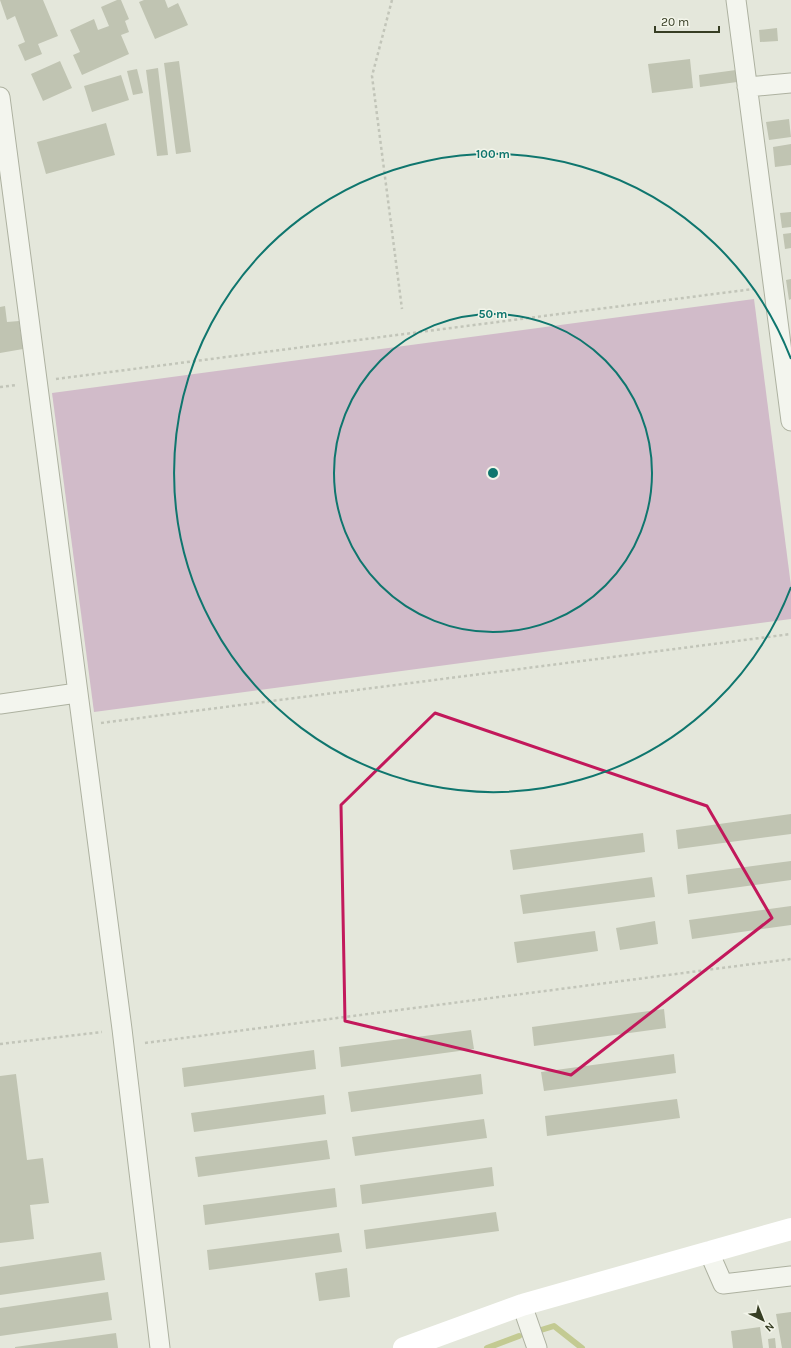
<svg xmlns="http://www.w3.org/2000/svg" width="791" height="1348" font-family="Karla,sans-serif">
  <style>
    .green { fill: #d1bbc9 }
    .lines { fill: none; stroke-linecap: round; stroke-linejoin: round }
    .stream { stroke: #c3ca92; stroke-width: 6 }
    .building { fill: #c0c4b2 }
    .street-casing { stroke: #adb1a0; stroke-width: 21 }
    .path { stroke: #c2c5b9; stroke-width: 2.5; stroke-dasharray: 3 3; stroke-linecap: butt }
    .street { stroke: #f3f5ee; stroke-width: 19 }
    .secondary { stroke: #fff; stroke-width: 22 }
    .marked { fill: none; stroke: #c2185b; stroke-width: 3; stroke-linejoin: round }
    .ring { fill: none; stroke: #0f766e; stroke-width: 2 }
    .centre { fill: #0f766e; stroke: #f3f5ea; stroke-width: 2 }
    .ring-label { font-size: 12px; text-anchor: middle; font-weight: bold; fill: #0f766e; stroke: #f3f5ea; stroke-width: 3; stroke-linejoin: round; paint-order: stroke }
  </style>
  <rect width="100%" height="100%" fill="#e4e7db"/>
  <!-- green -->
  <path class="green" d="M754 299 791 586V619L94 712 52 393Z"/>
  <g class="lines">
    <!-- stream -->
    <path class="stream" d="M541 1330 554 1326 582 1348
      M487 1348 519 1336"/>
  </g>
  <!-- building -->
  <path class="building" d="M0 0H43L58 36 38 44 42 54 25 61 18 45 25 42 15 16 7 20Z
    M117 0H121L129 19 125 21 129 32 121 35 129 54 82 75 73 55 80 52 70 30 94 19 98 30 109 26 101 7Z
    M144 0H165L168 8 178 3 188 25 155 39 139 2Z
    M777 28 778 41 760 42 759 30Z
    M690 59 693 88 652 93 648 64Z
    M60 61 72 88 43 101 31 74Z
    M179 61 191 152 176 154 164 63Z
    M158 68 168 155 157 156 146 70Z
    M137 69 143 93 133 95 127 71Z
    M736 70 737 82 700 87 699 75Z
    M121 75 129 100 92 112 84 86Z
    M789 119 791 137 769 140 766 122Z
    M106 123 115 155 46 174 37 142Z
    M791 144V165L775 167 773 147Z
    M791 212V227L782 228 780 213Z
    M791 233V248L785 249 783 234Z
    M791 279V299L789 300 786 280Z
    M5 306 7 322 19 321 23 349 0 353V307Z
    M791 814V834L678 849 676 830Z
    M643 833 645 852 513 870 510 850Z
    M791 861V880L688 894 686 875Z
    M652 877 655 897 523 914 520 895Z
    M791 906V925L692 939 689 920Z
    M655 921 658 944 620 950 616 928Z
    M595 931 598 951 517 963 514 942Z
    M664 1009 666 1028 534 1046 532 1027Z
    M471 1030 474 1049 341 1067 339 1047Z
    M314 1050 316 1069 184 1087 182 1068Z
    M674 1054 676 1073 544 1091 541 1072Z
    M16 1074 27 1160 43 1158 49 1203 30 1205 34 1239 0 1243V1076Z
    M481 1074 483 1094 351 1112 348 1092Z
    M324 1095 326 1114 194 1132 191 1113Z
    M677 1099 680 1118 547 1136 545 1116Z
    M484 1119 487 1138 355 1156 352 1137Z
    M327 1140 330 1159 198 1177 195 1157Z
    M492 1167 494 1186 362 1204 360 1185Z
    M335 1188 337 1207 205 1225 203 1205Z
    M496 1212 499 1231 366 1249 364 1230Z
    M339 1233 342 1252 209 1270 207 1250Z
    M101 1252 105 1280 0 1295V1267Z
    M347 1268 350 1297 319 1301 315 1273Z
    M108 1292 112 1320 0 1336V1308Z
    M791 1312V1348H782L776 1314Z
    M760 1327 763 1348H733L731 1331Z
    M116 1333 118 1348H15V1347Z
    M775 1338 776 1348H769L768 1339Z"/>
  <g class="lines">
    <!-- street casing -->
    <g class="street-casing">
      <path id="street" d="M736 0 791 421
        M747 87 791 83
        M0 97 122 1029 160 1348
        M0 704 77 693
        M709 1252 723 1284 791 1276
        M522 1305 537 1348"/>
    </g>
    <!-- path -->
    <path class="path" d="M392 0 372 76 402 309
      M56 379 753 289
      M0 387 17 385
      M101 723 791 634
      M145 1043 791 959
      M0 1044 102 1032"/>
    <!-- street -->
    <use href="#street" class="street"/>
    <!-- secondary -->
    <path class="secondary" d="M404 1348 522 1305 791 1229"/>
  </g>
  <!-- marked area -->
  <path class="marked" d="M435 713 707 806 772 918 571 1075 345 1021 341 805Z"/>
  <!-- distance rings -->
  <g class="ring">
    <circle cx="493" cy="473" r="159"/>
    <path d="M791 587A319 319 0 1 1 791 359"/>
  </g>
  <circle cx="493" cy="473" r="6" class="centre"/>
  <g class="ring-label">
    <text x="493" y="158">100 m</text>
    <text x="493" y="318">50 m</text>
  </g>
  <!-- north arrow -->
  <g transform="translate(763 1320) rotate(137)" stroke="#f3f5ea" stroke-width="3" paint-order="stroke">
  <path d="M0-3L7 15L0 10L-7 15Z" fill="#373e24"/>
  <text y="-6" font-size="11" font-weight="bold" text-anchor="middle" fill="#373e24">N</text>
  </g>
  <!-- scale -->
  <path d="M655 26v6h64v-6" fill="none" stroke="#373e24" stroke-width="2"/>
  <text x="661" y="26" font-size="12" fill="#373e24" stroke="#f3f5ea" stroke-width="3" paint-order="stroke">20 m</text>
</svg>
